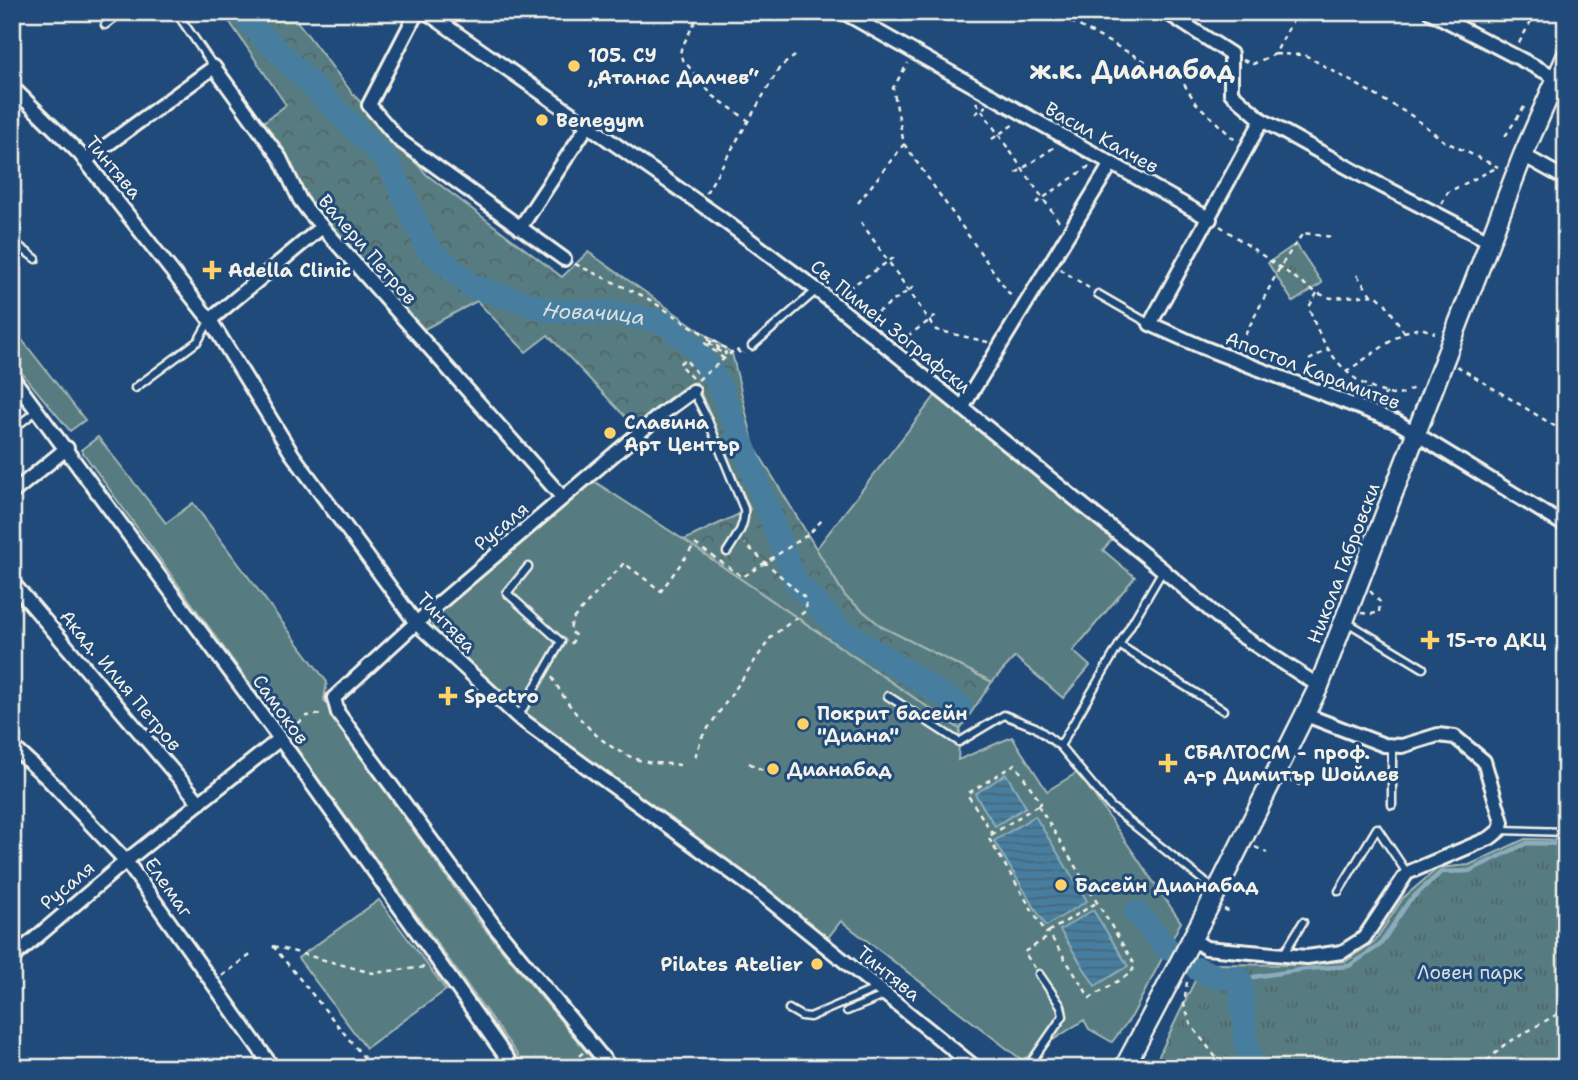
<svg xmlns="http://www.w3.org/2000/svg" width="1578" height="1080" font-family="'Shantell Sans',sans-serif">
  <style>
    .grass { fill: #567c81; stroke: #a5b6b4; stroke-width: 2 }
    .forest { fill: url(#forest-crowns); stroke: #a5b6b4; stroke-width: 2 }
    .park { fill: url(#park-tufts); stroke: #a5b6b4; stroke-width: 2 }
    .water { fill: url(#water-rules); stroke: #8cacbc; stroke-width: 2 }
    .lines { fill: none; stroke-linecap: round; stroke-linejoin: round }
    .stream { stroke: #8cacbc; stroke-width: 4.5 }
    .river { stroke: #467e9f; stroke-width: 24 }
    .lane-casing { stroke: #f4f1e8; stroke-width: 11 }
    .street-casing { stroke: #f4f1e8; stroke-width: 18 }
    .secondary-casing { stroke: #f4f1e8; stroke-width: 23 }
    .path { stroke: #f4f1e8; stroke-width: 2.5; stroke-dasharray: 5 5; stroke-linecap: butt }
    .lane { stroke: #1f4a7a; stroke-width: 6 }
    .street { stroke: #1f4a7a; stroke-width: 12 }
    .secondary { stroke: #1f4a7a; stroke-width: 18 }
    .poi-dot { fill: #ffd166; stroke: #1f4a7a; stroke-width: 2.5 }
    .labels { text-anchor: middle; stroke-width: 6; stroke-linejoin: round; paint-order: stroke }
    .poi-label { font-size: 19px; font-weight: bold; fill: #f4f1e8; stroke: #1f4a7a; text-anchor: start }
    .street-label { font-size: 19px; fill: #f4f1e8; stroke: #1f4a7a }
    .park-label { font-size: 19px; fill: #dcdfd9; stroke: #1f4a7a }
    .water-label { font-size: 21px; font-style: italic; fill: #dae0dd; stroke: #1f4a7a }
    .district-label { font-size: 26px; font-weight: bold; fill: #f4f1e8; stroke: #1f4a7a }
  </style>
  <defs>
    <pattern id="forest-crowns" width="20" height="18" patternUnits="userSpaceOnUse" patternTransform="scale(1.75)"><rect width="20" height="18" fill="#567c81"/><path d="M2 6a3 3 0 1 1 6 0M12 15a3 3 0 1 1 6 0" fill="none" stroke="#506566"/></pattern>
    <pattern id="park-tufts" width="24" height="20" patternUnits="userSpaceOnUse" patternTransform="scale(1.75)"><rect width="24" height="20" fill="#567c81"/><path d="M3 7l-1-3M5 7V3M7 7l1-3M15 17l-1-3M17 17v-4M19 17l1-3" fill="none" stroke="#506566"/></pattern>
    <pattern id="water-rules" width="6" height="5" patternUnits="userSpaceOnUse" patternTransform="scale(1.75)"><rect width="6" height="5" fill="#467e9f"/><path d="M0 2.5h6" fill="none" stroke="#476677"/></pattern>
  </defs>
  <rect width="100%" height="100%" fill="#1f4a7a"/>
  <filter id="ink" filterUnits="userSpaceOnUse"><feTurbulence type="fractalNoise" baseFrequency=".0143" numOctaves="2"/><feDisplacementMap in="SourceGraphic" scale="14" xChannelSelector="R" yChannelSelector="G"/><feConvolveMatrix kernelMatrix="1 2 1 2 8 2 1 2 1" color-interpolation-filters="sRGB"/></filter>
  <g filter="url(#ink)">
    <!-- grass -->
    <path class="grass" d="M12 327 85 420 70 431 12 361Z
      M939 391 1117 533 1103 550 1135 577 1073 651 1090 666 1063 698 1015 657 992 682 882 627 845 596 816 549Z
      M98 437 166 523 193 503 327 682 324 700 375 777 478 921 600 1068H527L81 450Z
      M589 478 684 540 960 729 958 760 1012 737 1047 791 1078 772 1181 922 1132 1016 1112 1042 1089 1029 1084 1020 1022 1060 841 921 823 944 518 717 425 624Z
      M379 900 446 990 366 1048 298 958Z"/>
    <!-- forest -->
    <path class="forest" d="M223 12H290L353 94 427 175 562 277 588 252 732 353 754 446 845 596 882 627 992 682 960 729 684 540 750 509 696 382 634 426 548 335 526 352 477 301 417 333 322 227 257 127 286 105Z"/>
    <!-- park -->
    <path class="park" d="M1296 244 1322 283 1293 302 1268 263Z
      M1525 839 1566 840V1068H1153L1198 974 1216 964 1293 965 1346 961 1375 941 1403 898 1438 868 1469 865Z"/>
    <!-- water -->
    <path class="water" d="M1006 774 1026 807 995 826 975 794Z
      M1035 816 1087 901 1046 926 994 841Z
      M1093 910 1128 966 1095 986 1060 930Z"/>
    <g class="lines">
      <!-- stream -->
      <path class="stream" d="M1240 979 1306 969 1349 966 1380 945 1409 901 1441 872 1469 871 1527 843 1566 844"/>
      <!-- river -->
      <g class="river">
        <path id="s1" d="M244 12 249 22 389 163 427 247 471 286 552 311 617 313 665 322 697 350 719 384 796 582 842 631 960 706"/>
        <path d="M1136 912 1167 948"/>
        <path d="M1198 969 1218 977 1240 979 1246 1042 1251 1068"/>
      </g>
      <!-- lane casing -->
      <g class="lane-casing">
        <path id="lane" d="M176 12 214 67
          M105 25 122 12
          M12 241 36 259
          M1098 294 1150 324
          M752 346 817 290
          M135 388 198 341 210 320
          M693 391 707 418 744 509C746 525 736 538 727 552
          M12 430 36 411
          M1347 622 1423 668
          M1119 645 1223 710
          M888 696 959 742 1004 715 1035 727 1060 746 1110 806 1215 890
          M518 717 561 642 507 593 528 567
          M1060 746 1163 570
          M1392 805V746
          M1500 830 1566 832
          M1339 891 1377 828 1407 873
          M1283 955 1303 922
          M789 1009 801 1016 810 1017 878 988
          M847 1011 886 995
          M1027 1068 1063 1016 1061 1006 1039 974"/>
      </g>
      <!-- street casing -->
      <g class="street-casing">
        <path id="street" d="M417 12 369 105 399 140 564 259
          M426 12 719 217 817 290 1163 570 1237 633 1319 686
          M843 12 1210 219
          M1166 12 1231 54V93L1262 120 1367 178 1489 241
          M1430 12 1555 77
          M12 87 80 154 210 320 292 454 416 623 518 717 764 896 976 1068
          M1262 120 1150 324 1202 347 1397 422 1566 526
          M1523 155 1566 179
          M85 161 214 67 280 158 300 200 309 212 563 498
          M520 228 588 125
          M210 320 322 227
          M12 377 280 739 514 1068
          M962 408 1111 164
          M12 493 67 448
          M12 582 200 803
          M12 746 47 778 126 861 273 1068
          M1192 939 1206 948 1307 957 1342 952 1364 938 1407 873 1490 838 1500 830 1502 822 1484 761 1455 737 1438 735 1402 746 1384 745 1306 715
          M12 958 126 861 280 739
          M611 1068 495 927 338 713 334 698 416 623 659 416 693 391"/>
      </g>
      <!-- secondary casing -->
      <g class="secondary-casing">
        <path id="secondary" d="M1124 1068 1217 891 1319 686 1523 155 1566 57"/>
      </g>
      <!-- path -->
      <path class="path" d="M700 12 681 49 680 56 712 95 749 121
        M1053 12 1182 81 1196 103 1236 141
        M1519 43 1536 12
        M1275 54 1305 55 1412 116 1444 141 1498 167
        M1243 60 1253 64 1275 54 1297 12
        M976 102 1060 223
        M975 114 986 106
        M1505 134 1506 135 1526 104
        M992 139 1014 124
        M904 144 1013 299
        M1016 173 1056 146
        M706 193 780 67 795 56
        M858 203 904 144 893 88 908 63
        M1036 203 1091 165
        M1442 204 1448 192 1498 167
        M861 222 936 330 988 342
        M1220 226 1317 293 1331 298 1376 295 1386 304 1404 332
        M575 264 645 297 710 338
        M1060 269 1089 288
        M1357 275 1371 295
        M1317 293 1309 307C1320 344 1345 382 1383 392 1388 394 1395 396 1399 395 1404 393 1410 390 1415 387
        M840 294 895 257
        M869 318 915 286
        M1245 335 1280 267 1303 233 1332 237
        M899 342 936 316
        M724 359 705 343 707 341 724 355 726 353 709 340 710 338 732 353
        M1309 360 1329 349
        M1457 366 1566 433
        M1346 372 1404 332 1421 328 1435 333
        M692 378 679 364 685 359 701 378
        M698 380 736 349 742 355 744 353
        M1357 393 1370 389
        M1376 402 1387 393
        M1370 591 1380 602 1379 612
        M1361 613 1372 614 1379 612
        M571 644 576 636 570 631 572 620 624 563 661 591 695 544 743 577 809 534 823 519
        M552 677C571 712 598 745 636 759 649 764 666 763 680 765
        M290 730 307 716 324 714
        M695 757 702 737 772 636 807 610 805 598 745 544
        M749 763 766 772 772 762
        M1287 780 1300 785
        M1038 805 1135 965 1131 973 1090 998 1048 932 1046 933 988 837Z
        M993 834 967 794 1015 764 1041 803 1039 805
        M1255 847 1267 853
        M1224 909 1233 913
        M1048 932 1096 903
        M273 946 372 973 427 967
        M273 946 366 1060
        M1035 968 1024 952 1050 936
        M222 976 253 953
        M1187 982 1184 1004 1191 1025 1224 1068
        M563 1068 584 1052
        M1480 1068 1504 1045 1566 1009"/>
      <!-- lane -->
      <use href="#lane" class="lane"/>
      <!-- street -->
      <use href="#street" class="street"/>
      <!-- secondary -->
      <use href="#secondary" class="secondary"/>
    </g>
  </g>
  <!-- markers -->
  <g class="poi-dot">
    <circle cx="574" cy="66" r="7"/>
    <circle cx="542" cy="120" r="7"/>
    <path d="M208.5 259.5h7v7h7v7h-7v7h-7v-7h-7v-7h7z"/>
    <circle cx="610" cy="433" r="7"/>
    <path d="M1426.5 629.5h7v7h7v7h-7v7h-7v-7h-7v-7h7z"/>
    <path d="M444.5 685.5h7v7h7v7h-7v7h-7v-7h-7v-7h7z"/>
    <circle cx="803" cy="724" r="7"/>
    <path d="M1164.5 752.5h7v7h7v7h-7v7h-7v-7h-7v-7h7z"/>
    <circle cx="773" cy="769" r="7"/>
    <circle cx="1061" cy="885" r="7"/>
    <circle cx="817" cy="964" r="7"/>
  </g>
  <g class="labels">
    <!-- poi labels -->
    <g class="poi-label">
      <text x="588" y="62">105. СУ<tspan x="588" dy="22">„Атанас Далчев“</tspan></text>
      <text x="556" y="127">Benegym</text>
      <text x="228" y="277">Adella Clinic</text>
      <text x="624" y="429">Славина<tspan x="624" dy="22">Арт Център</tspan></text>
      <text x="1446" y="647">15-то ДКЦ</text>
      <text x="464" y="703">Spectro</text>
      <text x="817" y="720">Покрит басейн<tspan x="817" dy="22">"Диана"</tspan></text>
      <text x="1184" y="759">СБАЛТОСМ - проф.<tspan x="1184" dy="22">д-р Димитър Шойлев</tspan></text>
      <text x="787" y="776">Дианабад</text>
      <text x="1075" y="892">Басейн Дианабад</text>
      <text x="803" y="971" text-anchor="end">Pilates Atelier</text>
    </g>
    <!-- street labels -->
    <g class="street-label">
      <text transform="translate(1102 137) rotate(29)" y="7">Васил Калчев</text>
      <text transform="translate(114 167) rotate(50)" y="7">Тинтява</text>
      <text transform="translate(368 249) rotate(49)" y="7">Валери Петров</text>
      <text transform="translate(891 326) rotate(39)" y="7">Св. Пимен Зографски</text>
      <text transform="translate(1313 370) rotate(21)" y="7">Апостол Карамитев</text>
      <text transform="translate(501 526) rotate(-40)" y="7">Русаля</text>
      <text transform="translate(1343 563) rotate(-69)" y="7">Никола Габровски</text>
      <text transform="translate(447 622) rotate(46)" y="7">Тинтява</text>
      <text transform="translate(121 680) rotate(50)" y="7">Акад. Илия Петров</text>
      <text transform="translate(281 709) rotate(54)" y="7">Самоков</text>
      <text transform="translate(67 885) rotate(-40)" y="7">Русаля</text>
      <text transform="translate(169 887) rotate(55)" y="7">Елемаг</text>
      <text transform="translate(889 973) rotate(39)" y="7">Тинтява</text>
    </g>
    <!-- park labels -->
    <g class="park-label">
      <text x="1470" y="979">Ловен парк</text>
    </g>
    <!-- water labels -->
    <g class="water-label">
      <text dy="7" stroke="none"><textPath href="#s1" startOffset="488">Новачица</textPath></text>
    </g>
    <!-- district labels -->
    <g class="district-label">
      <text x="1132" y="79">ж.к. Дианабад</text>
    </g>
  </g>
  <!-- margin -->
  <rect width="1578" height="1080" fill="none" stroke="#1f4a7a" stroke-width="42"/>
  <rect x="21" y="21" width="1536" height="1038" fill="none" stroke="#f4f1e8" stroke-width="2.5" filter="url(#ink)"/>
</svg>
